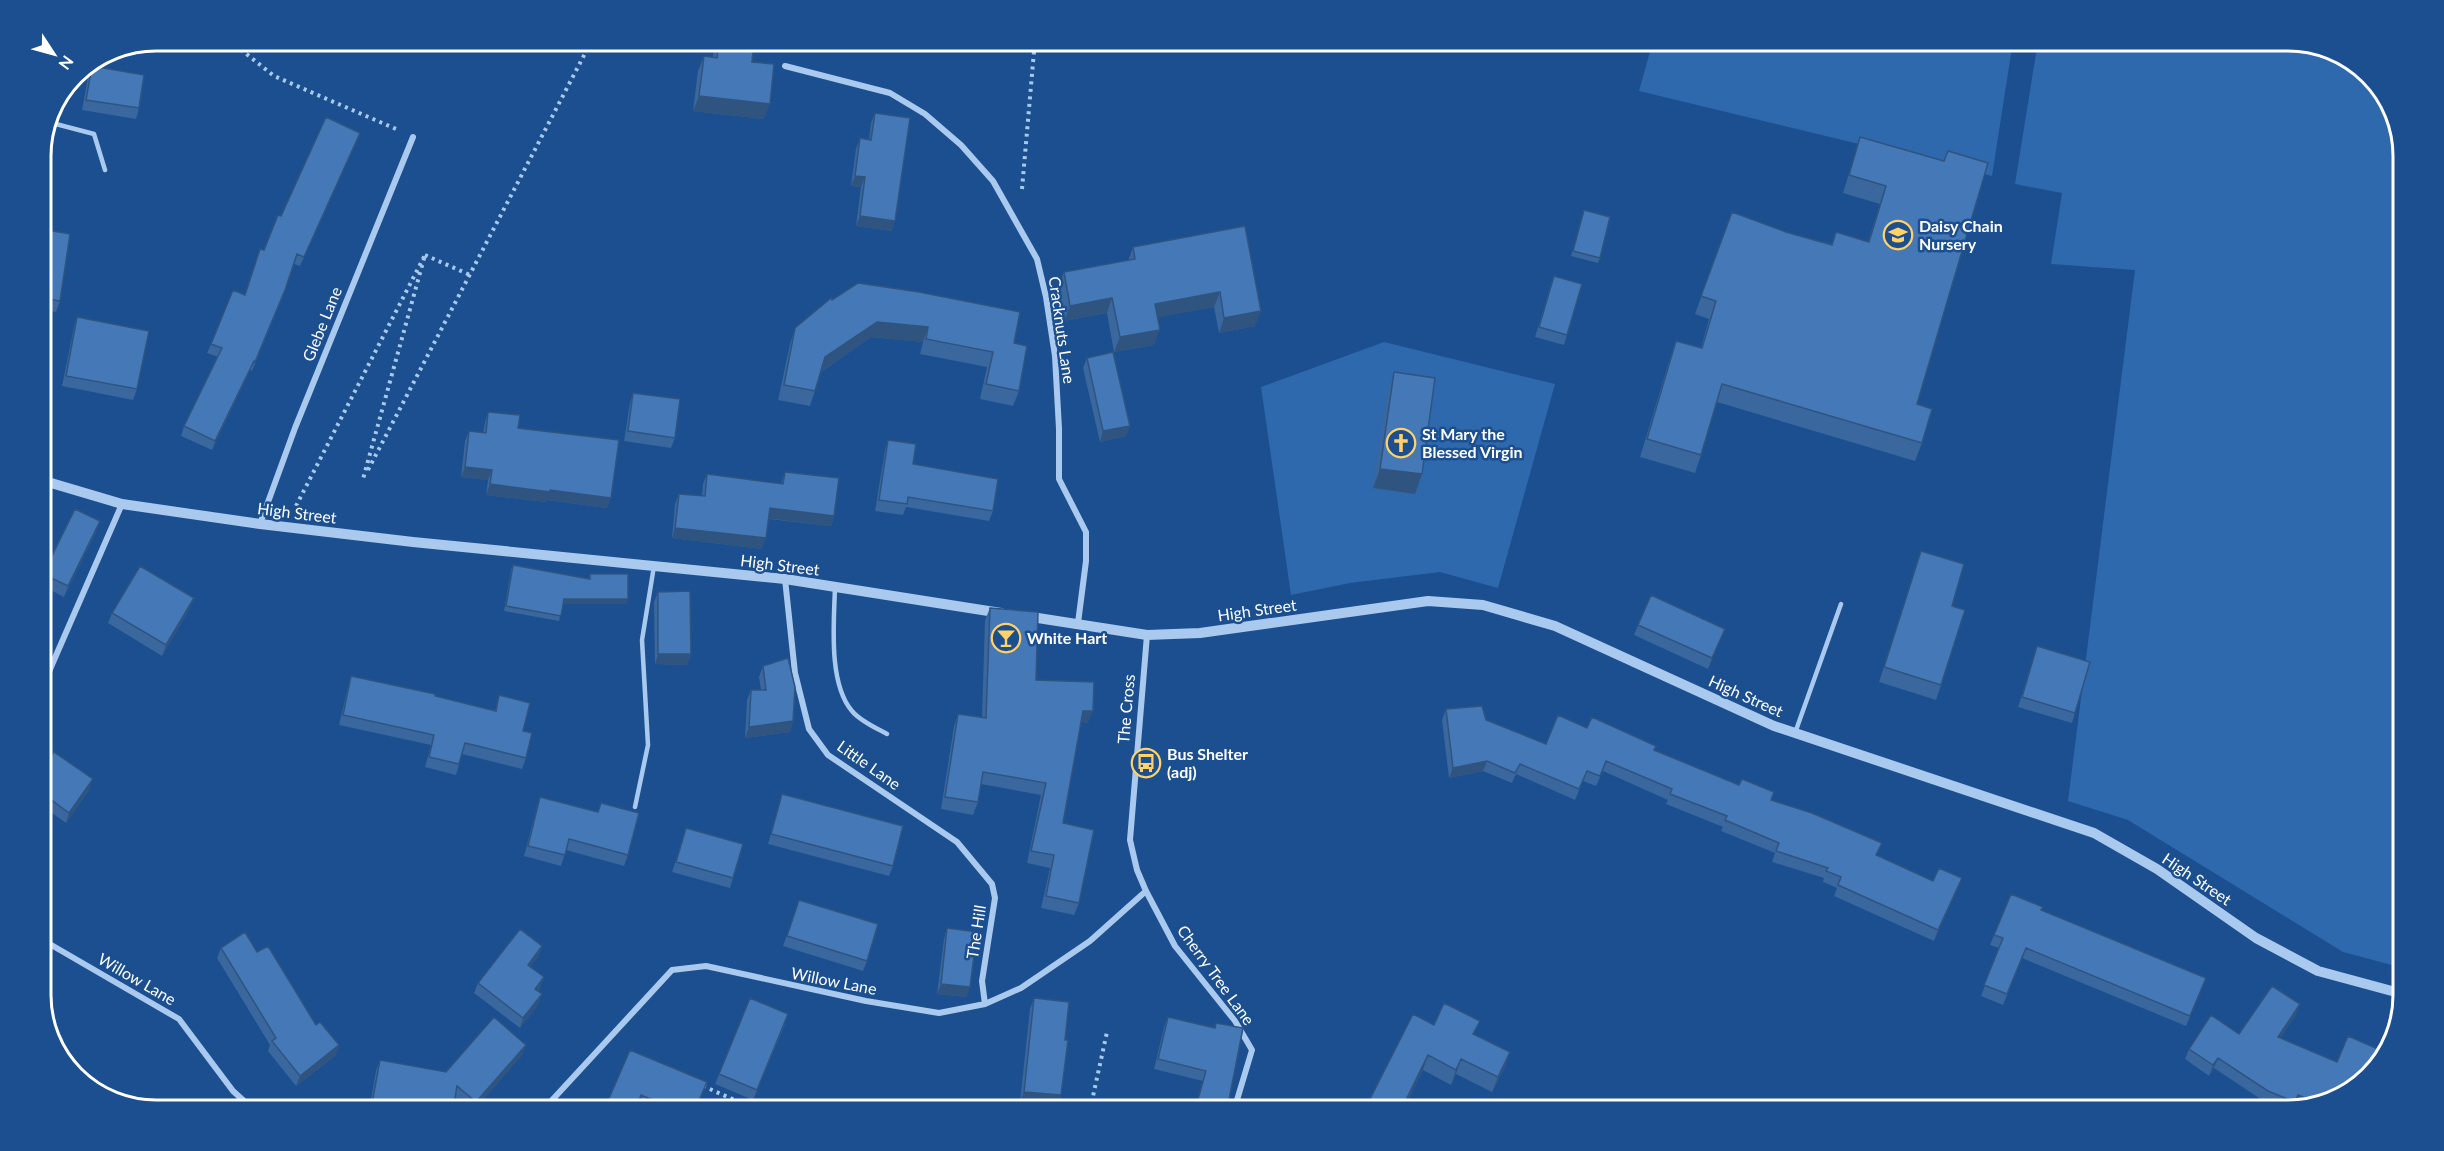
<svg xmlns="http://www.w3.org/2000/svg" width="2444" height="1151" font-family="Lato,sans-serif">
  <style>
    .green { fill: #2e69ad }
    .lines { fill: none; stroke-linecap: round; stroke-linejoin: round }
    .path { stroke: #a9c9ee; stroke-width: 4; stroke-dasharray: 3 4.5; stroke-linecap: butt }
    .service { stroke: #a9c9ee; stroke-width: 4.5 }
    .minor { stroke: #a9c9ee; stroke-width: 6 }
    .tertiary { stroke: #a9c9ee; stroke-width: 10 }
    .wall { fill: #3a679d }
    .shaded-wall { fill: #305480 }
    .building { fill: #4478b7; stroke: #305480; stroke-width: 1.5 }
    .labels { text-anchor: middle; stroke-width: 5; stroke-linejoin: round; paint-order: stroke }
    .poi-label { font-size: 16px; font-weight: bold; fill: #fff; stroke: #1b4f8f; text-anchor: start }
    .street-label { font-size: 16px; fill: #fff; stroke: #1b4f8f }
    .rim { fill: none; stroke: #fff; stroke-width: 3 }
  </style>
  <rect width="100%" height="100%" fill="#1b4f8f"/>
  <!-- green -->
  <path class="green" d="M1653 41H2013L1992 176 1639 91Z
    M2038 41H2288L2333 49 2384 92 2403 149V968L2343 952 2128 820 2068 801 2135 270 2051 264 2062 193 2015 184Z
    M1384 342 1555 384 1498 588 1440 572 1350 583 1291 595 1261 387Z"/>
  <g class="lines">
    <!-- path -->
    <path class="path" d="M229 40 274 76 396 129
      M1022 189 1035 40
      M425 255 470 275
      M368 470 592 40
      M296 506 425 255 363 479
      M703 1086 757 1110
      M1090 1110 1107 1032"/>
    <!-- service -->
    <path class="service" d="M52 123 94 134 105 170
      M835 587C834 622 828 683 852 711 860 721 876 728 887 734
      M1795 733 1841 604
      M635 807 648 745 642 640 654 566"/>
    <!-- minor -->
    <path class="minor" d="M785 66 890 93 925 114 961 145 993 181 1037 259 1046 297 1055 356 1059 429V479L1086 532V561L1078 623
      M260 524 295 428 413 137
      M785 579 795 673 809 729 828 755 957 842 992 884 995 898 982 981 985 1004
      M1147 635 1130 840 1137 870 1146 891 1175 946 1235 1021 1252 1050 1234 1110
      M41 690 122 504
      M41 939 179 1019 233 1091 254 1110
      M543 1110 672 970 706 966 866 1001 939 1013 985 1004 1021 988 1090 941 1146 891"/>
    <!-- tertiary -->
    <path class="tertiary" d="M41 480 122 504 260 524 413 542 785 579 1001 613
      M1025 616 1147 635 1200 633 1428 601 1483 605 1555 626 1774 726 2094 833 2157 869 2256 938 2318 971 2403 994"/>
  </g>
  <!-- wall -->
  <path class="wall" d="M715 40H754L752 62 764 119 693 111 698 71 704 56 713 57Z
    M92 66 139 108 136 119 82 110 88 77Z
    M875 113 892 231 856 226 861 187 851 186 856 149 860 138 869 140 871 123Z
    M1860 137 1944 161 1917 404 1922 443 1915 461 1717 402 1701 455 1695 473 1640 457 1670 358 1676 341 1701 348 1709 319 1695 314 1732 212 1786 232 1832 244 1836 232 1868 242 1880 204 1843 193Z
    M356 142 300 266 294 264 281 300 252 371 250 370 212 450 181 436 184 426 218 357 207 353 211 344 245 295 264 250 281 216Z
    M1584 210 1600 258 1598 263 1571 256Z
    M1245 226 1255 326 1219 333 1214 307 1158 317 1154 345 1114 352 1107 313 1064 321 1058 288 1064 272 1128 261 1133 247Z
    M41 229 60 301 56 312 41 309Z
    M1554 276 1567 335 1564 345 1535 337Z
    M832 300 1014 343 1019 391 1013 406 980 399 987 367 920 354 923 342 871 337 821 372 810 406 778 400 790 344 795 328Z
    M77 317 137 389 133 400 62 386 74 327Z
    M1087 358 1130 426 1126 436 1100 442 1083 368Z
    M1394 372 1422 474 1415 494 1373 488 1387 392Z
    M633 393 675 438 671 448 624 441 630 403Z
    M488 412 518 428 611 498 607 508 547 500 546 502 486 495 488 480 461 477 465 441 469 431 483 433 485 422Z
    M888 440 913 464 993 511 989 521 906 507 903 515 875 511 885 450Z
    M785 472 834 516 831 526 769 519 762 549 672 538 675 504 679 494 702 496 703 484 707 474 781 484Z
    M100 521 96 532 64 597 41 585V579L43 574Z
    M1921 551 1952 606 1941 685 1936 700 1879 682Z
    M513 565 589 579 590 574 628 599 626 604H563L559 621 504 611 511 570Z
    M658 592 691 654 687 665 655 664 654 602Z
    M190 608 162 656 108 623 112 613Z
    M990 608 1036 680 1088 723H1081L1063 823 1079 903 1074 915 1041 908 1050 868 1027 863 1041 795 981 784 978 802 973 815 941 809 954 726 958 714 982 717 985 620Z
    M1638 625 1725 629 1708 669 1634 635Z
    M2037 646 2075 713 2072 723 2018 707Z
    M763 666 793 721 790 732 745 738 747 700 751 690H761L759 677Z
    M351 676 495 711 499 695 523 731 526 758 522 769 462 754 456 775 425 767 431 745 339 725 348 687Z
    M1446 709 1486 720 1546 744 1587 728 1654 750 1771 800 1877 855 1933 881 1962 878 1934 941 1834 896 1837 888 1823 882 1824 878 1772 862 1775 853 1721 831 1723 827 1666 804 1668 800 1603 771 1596 786 1583 781 1575 800 1516 774 1512 783 1483 771 1449 778 1442 720Z
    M41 770 89 790 66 823 41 805Z
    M782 794 893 866 889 876 768 844Z
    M540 797 598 812 601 803 628 855 624 866 566 850 561 866 524 856 537 807Z
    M686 828 733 878 730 888 672 872Z
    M799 900 867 961 863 971 783 946Z
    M2041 910 2202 989 2186 1026 2022 958 2003 1005 1981 996 1999 948 1990 945 1994 935Z
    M947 928 970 987 966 997 937 994 944 939Z
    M542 946 538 957 530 967 544 977 540 988 538 991V1005L520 1028 474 993 478 983Z
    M221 948 257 952 316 1025 339 1045 335 1056 296 1086 268 1051 270 1045 217 958Z
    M1034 998 1061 1095 1058 1106 1020 1102 1030 1009Z
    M2296 1015 2280 1038 2352 1091 2299 1107 2294 1105 2292 1109 2285 1110 2265 1102 2214 1068 2209 1076 2185 1059 2189 1049 2239 1034Z
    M1168 1017 1214 1028 1216 1023 1227 1110H1194L1203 1081 1154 1069 1164 1027Z
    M785 1024 753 1100 715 1084 719 1074Z
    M1434 1025 1475 1035 1510 1052 1505 1067 1492 1092 1456 1074 1451 1085 1423 1070 1403 1110H1365L1366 1107Z
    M526 1045 522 1055 474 1110H470L455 1097 453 1110H369L376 1071 380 1060 446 1072Z
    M630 1050 703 1092 695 1110H648L638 1106Z"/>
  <!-- shaded-wall -->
  <path class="shaded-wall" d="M699 96 770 104 764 119 693 111Z
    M855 176 865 177 861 187 851 186Z
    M860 216 895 221 892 231 856 226Z
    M1220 292 1214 307 1150 319 1155 304Z
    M1112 298 1107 313 1064 321 1070 306Z
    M1261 311 1255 326 1219 333 1224 318Z
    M877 322 928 327 923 342 871 337 819 373 825 357Z
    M1160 330 1154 345 1114 352 1120 337Z
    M254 361 250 370 212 450 215 441Z
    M1130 426 1126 436 1100 442 1103 431Z
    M465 467 492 470 488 480 461 477Z
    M1380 469 1422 474 1415 494 1373 488Z
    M490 484 550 490 611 498 607 508 547 500 546 502 486 495Z
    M770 508 834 516 831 526 766 518Z
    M100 521 96 532 64 597 68 586Z
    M675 528 766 538 762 549 672 538Z
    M194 598 190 608 162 656 166 645Z
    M564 599H628L626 604H562Z
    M1725 629 1721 639 1708 669 1712 658Z
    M658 654H691L687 665 655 664Z
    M1083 711H1093L1088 723H1079Z
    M793 721 790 732 745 738 749 727Z
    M1487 761 1483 771 1449 778 1453 768Z
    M93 779 89 790 66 823 69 813Z
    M1962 878 1958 889 1934 941 1938 930Z
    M542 946 538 957 524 975 528 965Z
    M544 977 540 988 531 999 535 989Z
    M941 984 970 987 966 997 937 994Z
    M542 994 538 1005 520 1028 523 1018Z
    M2300 1004 2296 1015 2274 1048 2278 1037Z
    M339 1045 335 1056 296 1086 300 1076Z
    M526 1045 522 1055 474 1110H473L476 1102Z
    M1510 1052 1505 1067 1492 1092 1498 1077Z
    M1428 1055 1423 1070 1403 1110H1401Z
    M2218 1058 2214 1068 2209 1076 2213 1065Z
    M1461 1059 1456 1074 1451 1085 1456 1070Z
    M1024 1092 1061 1095 1058 1106 1020 1102Z"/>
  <!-- building -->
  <path class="building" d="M719 40H754L752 62 774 64 770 104 699 96 704 56 717 58Z
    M92 66 144 75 139 108 86 100Z
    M875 113 910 118 895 221 860 216 865 177 855 176 860 138 871 140Z
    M326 117 360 133 304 257 297 254 285 290 255 362 254 361 215 441 184 426 222 348 211 344 233 290 245 295 260 249 264 250 278 215 281 216Z
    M1860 137 1944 161 1948 151 1988 163 1917 404 1932 409 1922 443 1722 384 1701 455 1647 439 1676 341 1702 348 1716 301 1701 296 1732 212 1786 232 1832 245 1836 232 1869 242 1886 186 1849 175Z
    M1584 210 1610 217 1600 258 1573 251Z
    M1245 226 1261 311 1224 318 1220 292 1155 304 1160 330 1120 337 1112 298 1070 306 1064 272 1135 259 1133 247Z
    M41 229 70 234 60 301 41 298Z
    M1554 276 1582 284 1567 335 1539 327Z
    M858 283 919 292 1020 312 1014 343 1027 346 1019 391 986 384 993 352 926 339 928 327 877 322 825 357 815 391 784 385 795 328 831 298 832 300Z
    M77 317 149 331 137 389 66 376Z
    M1113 352 1130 426 1103 431 1087 358Z
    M1394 372 1435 378 1422 474 1380 469Z
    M633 393 680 399 675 438 628 431Z
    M488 412 520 415 518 428 619 440 611 498 550 490V492L490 484 492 470 465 467 469 431 486 433Z
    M888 440 916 444 913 464 998 479 993 511 908 497 907 504 879 500Z
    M785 472 839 478 834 516 770 508 766 538 675 528 679 494 705 496 707 474 783 484Z
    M75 509 100 521 68 586 43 574Z
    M1921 551 1964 564 1952 606 1965 610 1941 685 1884 667Z
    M513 565 590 579V574H628V599H564L561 616 506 606Z
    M140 566 194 598 166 645 112 613Z
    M690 591 691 654H658V592Z
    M1651 595 1725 629 1712 658 1638 625Z
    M990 608 1038 612 1036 680 1094 682 1093 711H1083L1063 823 1094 830 1079 903 1046 896 1054 855 1031 851 1046 783 983 772 978 802 945 797 958 714 986 718Z
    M2037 646 2090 662 2075 713 2022 697Z
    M788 658 795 687 793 721 749 727 751 690H766L763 666Z
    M351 676 435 694V696L496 711 499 695 530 703 523 731 532 733 526 758 465 743 459 764 429 757 434 735 343 715Z
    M1482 706 1486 720 1546 744 1558 715 1587 728 1592 717 1656 746 1654 750 1739 785 1742 779 1774 792 1771 800 1812 813 1882 843 1876 855 1933 881 1939 868 1962 878 1938 930 1838 885 1841 877 1826 871 1828 868 1776 851 1779 843 1725 820 1727 816 1670 794 1672 789 1606 761 1600 776 1587 771 1579 789 1520 764 1515 773 1487 761 1453 768 1446 709Z
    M54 752 93 779 69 813 41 792V770Z
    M782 794 903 826 893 866 771 834Z
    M540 797 598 812 601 803 639 813 628 855 569 839 565 855 528 846Z
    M686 828 743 844 733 878 676 862Z
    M2011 894 2043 907 2041 910 2206 978 2190 1016 2026 948 2007 994 1984 985 2003 938 1994 935Z
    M799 900 878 924 867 961 787 936Z
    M947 928 977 932 970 987 941 984Z
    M520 929 542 946 528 965 544 977 535 989 542 994 523 1018 478 983Z
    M245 932 257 952 268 946 316 1025 320 1022 339 1045 300 1076 272 1041 276 1038 221 948Z
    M2272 986 2300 1004 2278 1037 2337 1062 2348 1036 2385 1052 2352 1091 2315 1102 2298 1095 2295 1102 2268 1091 2218 1058 2213 1065 2189 1049 2211 1015 2239 1034Z
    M750 998 788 1014 757 1090 719 1074Z
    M1034 998 1069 1002 1065 1040H1068L1061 1095 1024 1092Z
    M1444 1003 1480 1021 1473 1034 1510 1052 1498 1077 1461 1059 1456 1070 1428 1055 1401 1110H1373L1366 1107 1413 1014 1434 1025Z
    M494 1017 526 1045 476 1102 457 1086 453 1110H411L372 1103 380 1060 446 1072Z
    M1168 1017 1215 1028 1216 1023 1243 1028 1227 1110H1195L1206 1071 1158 1059Z
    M630 1050 707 1082 695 1110H677L641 1095 636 1110H604Z
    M152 1098 173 1110H156L146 1109Z"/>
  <!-- icons -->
  <defs>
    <g id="school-ring" transform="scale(1.5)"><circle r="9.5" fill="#1b4f8f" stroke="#ffd166" stroke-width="1.5"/><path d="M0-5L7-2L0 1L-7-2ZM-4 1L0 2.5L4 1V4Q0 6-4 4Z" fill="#ffd166"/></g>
    <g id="church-ring" transform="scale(1.5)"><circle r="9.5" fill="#1b4f8f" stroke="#ffd166" stroke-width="1.5"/><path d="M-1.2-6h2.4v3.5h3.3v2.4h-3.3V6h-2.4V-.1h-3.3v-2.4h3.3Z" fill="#ffd166"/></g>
    <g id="bar-ring" transform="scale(1.5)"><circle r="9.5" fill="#1b4f8f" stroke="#ffd166" stroke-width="1.5"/><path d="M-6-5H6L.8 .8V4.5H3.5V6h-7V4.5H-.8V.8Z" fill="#ffd166"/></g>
    <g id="bus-ring" transform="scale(1.5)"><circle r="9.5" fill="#1b4f8f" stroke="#ffd166" stroke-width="1.5"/><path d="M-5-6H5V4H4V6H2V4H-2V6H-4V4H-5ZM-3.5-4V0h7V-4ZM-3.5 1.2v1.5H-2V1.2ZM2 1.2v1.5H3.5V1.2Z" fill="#ffd166"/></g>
  </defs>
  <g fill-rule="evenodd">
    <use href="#school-ring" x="1898" y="235"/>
    <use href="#church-ring" x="1401" y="443"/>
    <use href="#bar-ring" x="1006" y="638"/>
    <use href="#bus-ring" x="1146" y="763"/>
  </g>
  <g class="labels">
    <!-- poi labels -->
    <g class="poi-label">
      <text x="1919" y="232">Daisy Chain<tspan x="1919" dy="18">Nursery</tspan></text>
      <text x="1422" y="440">St Mary the<tspan x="1422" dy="18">Blessed Virgin</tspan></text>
      <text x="1027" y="644">White Hart</text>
      <text x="1167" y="760">Bus Shelter<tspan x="1167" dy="18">(adj)</tspan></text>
    </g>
    <!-- street labels -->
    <g class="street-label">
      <text transform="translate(322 324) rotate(-68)" y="6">Glebe Lane</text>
      <text transform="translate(1062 330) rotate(82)" y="6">Cracknuts Lane</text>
      <text transform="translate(297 513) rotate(7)" y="6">High Street</text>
      <text transform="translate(780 565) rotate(7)" y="6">High Street</text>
      <text transform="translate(1257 610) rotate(-8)" y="6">High Street</text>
      <text transform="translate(1746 696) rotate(24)" y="6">High Street</text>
      <text transform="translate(1126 709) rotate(-85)" y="6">The Cross</text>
      <text transform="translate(869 765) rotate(35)" y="6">Little Lane</text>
      <text transform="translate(2197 879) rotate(34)" y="6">High Street</text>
      <text transform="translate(976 932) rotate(-81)" y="6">The Hill</text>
      <text transform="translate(1216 975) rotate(54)" y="6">Cherry Tree Lane</text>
      <text transform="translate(137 979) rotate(30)" y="6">Willow Lane</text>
      <text transform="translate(834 981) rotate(11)" y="6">Willow Lane</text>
    </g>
  </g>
  <!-- crop -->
  <path d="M0 0H2444V1151H0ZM156 51H2288A105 105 0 0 1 2393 156V995A105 105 0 0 1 2288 1100H156A105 105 0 0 1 51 995V156A105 105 0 0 1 156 51Z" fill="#1b4f8f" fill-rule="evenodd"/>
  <path class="rim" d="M156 51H2288A105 105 0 0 1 2393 156V995A105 105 0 0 1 2288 1100H156A105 105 0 0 1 51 995V156A105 105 0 0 1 156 51Z"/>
  <!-- north arrow -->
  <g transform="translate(54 54) rotate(126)" stroke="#1b4f8f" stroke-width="4.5" paint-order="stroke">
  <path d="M0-4.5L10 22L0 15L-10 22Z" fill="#ffffff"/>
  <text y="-9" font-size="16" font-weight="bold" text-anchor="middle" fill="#ffffff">N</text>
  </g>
</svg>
